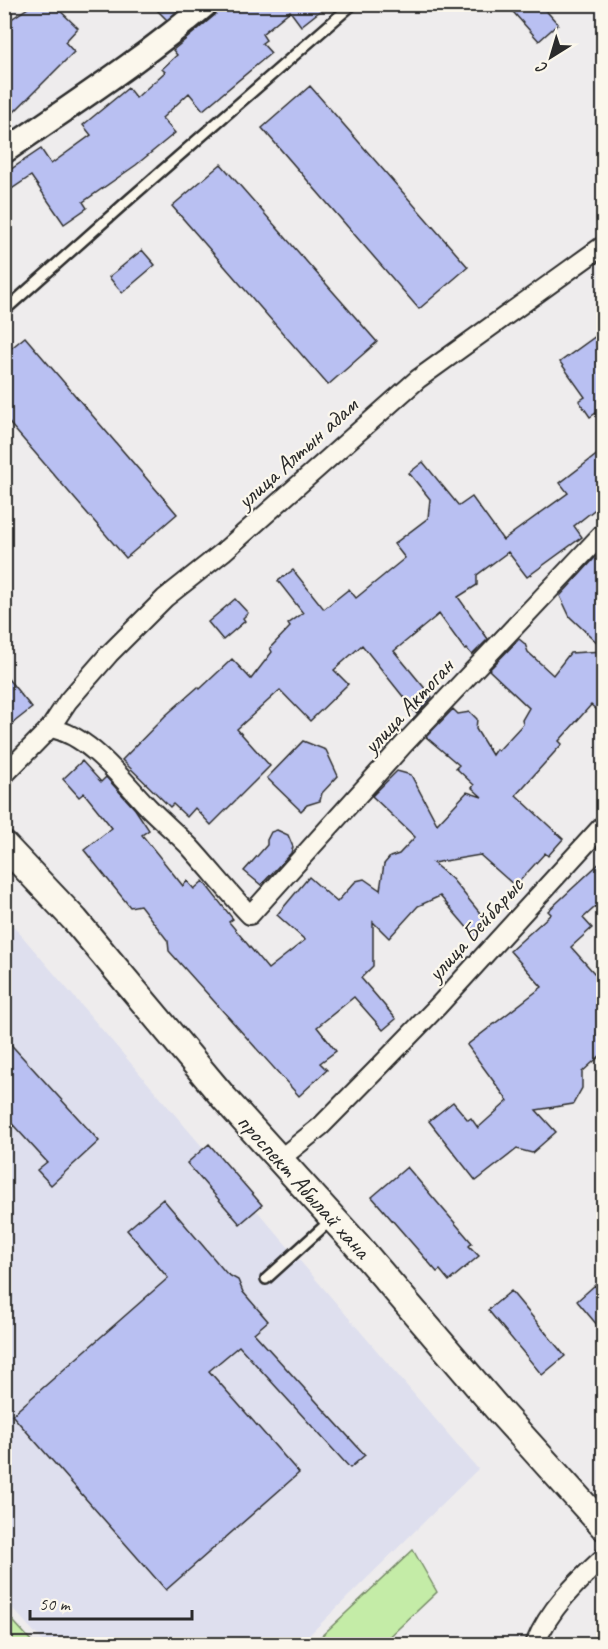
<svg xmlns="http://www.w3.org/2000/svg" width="608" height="1649" font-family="Caveat,sans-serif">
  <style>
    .built { fill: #dedfee }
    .green { fill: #c4eca7; stroke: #788c69; stroke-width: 1.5 }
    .building { fill: #b9c0f2; stroke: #2b2b2b; stroke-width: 1.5 }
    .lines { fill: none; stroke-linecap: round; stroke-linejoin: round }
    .service-casing { stroke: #2b2b2b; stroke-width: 14 }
    .minor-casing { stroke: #2b2b2b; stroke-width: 22 }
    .tertiary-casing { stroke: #2b2b2b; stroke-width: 27 }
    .secondary-casing { stroke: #2b2b2b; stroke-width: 30 }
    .service { stroke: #fbf7ec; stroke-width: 9 }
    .minor { stroke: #fbf7ec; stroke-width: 18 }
    .tertiary { stroke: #fbf7ec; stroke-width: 22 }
    .secondary { stroke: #fbf7ec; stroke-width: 26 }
    .labels { text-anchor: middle; stroke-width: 4.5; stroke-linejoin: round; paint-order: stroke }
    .street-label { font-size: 24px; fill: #2b2b2b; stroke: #fbf7ec }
  </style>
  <rect width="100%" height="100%" fill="#eeeced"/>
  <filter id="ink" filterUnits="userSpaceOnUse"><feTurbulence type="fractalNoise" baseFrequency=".0167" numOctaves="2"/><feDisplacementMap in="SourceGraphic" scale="12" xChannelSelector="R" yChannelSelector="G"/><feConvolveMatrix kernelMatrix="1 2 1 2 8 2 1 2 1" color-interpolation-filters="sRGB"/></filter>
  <g filter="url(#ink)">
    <!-- built -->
    <path class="built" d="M4 915 478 1469 300 1644H45L5 1600Z"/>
    <!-- green -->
    <path class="green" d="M413 1550 437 1592 382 1644H313Z
      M5 1612 34 1644H5Z"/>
    <!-- building -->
    <path class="building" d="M34 4H53L78 28 65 42 74 52 4 122V24Z
      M151 4H185L167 20Z
      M220 4H329L301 26 290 11 262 34 266 40 262 43 271 53 203 110 189 93 162 118 175 133 136 165 83 202 87 208 64 224 31 176 4 194V174L41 149 51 164 91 135 83 125 128 88 136 98 165 72 162 69 177 55 173 50 216 14Z
      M506 4H540L558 24 539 41Z
      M310 86 468 267 419 309 262 128Z
      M221 164 377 342 328 385 172 206Z
      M142 250 155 265 122 293 109 277Z
      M603 331V423L596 413 590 417 579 401 585 397 560 362Z
      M25 337 177 514 126 558 4 417V354Z
      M603 450V503L574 526 582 537 527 577 508 552 477 575V585L458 597 488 639 472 655 467 649 465 650 439 614 394 651 432 697 417 714 362 645 334 670 348 684 310 721 280 690 237 729 270 766 211 825 195 808 187 817 173 804 170 807 122 760 165 716 198 687 200 689 232 659 251 679 272 652 270 648 290 627 288 624 303 613 278 581 293 570 324 609 349 589 356 598 405 558 394 544 428 518 430 499 409 473 423 462 459 506 472 497 503 540 568 493 560 483Z
      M603 549V648L570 617 560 596Z
      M235 599 248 613 243 618 245 621 223 640 208 622Z
      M519 639 525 644 528 652 553 675 570 653 603 651V700L596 709 591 705 559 741 562 744 516 795 563 839 548 856 545 853 515 886 480 855 433 863 452 879 489 924 475 937 440 896 418 906 389 938 373 922V966L361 978 396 1019 383 1030 354 997 317 1027 336 1051 320 1063 327 1070 299 1096 169 951 168 941 140 905 130 907 84 850 112 828 84 793 79 797 63 779 82 761 101 782 106 777 135 809 149 830 142 835 183 886 187 881 194 889 203 881 233 919 229 922 268 969 305 940 277 915 309 877 337 902 356 881 364 879 380 890 384 864 390 857 399 854 415 837 372 796 397 771 411 775 437 824 467 792 482 797 472 788 474 785 456 768 459 765 426 737 453 709 458 714 470 712 477 719 476 729 492 755 496 749 498 751 523 724 522 720 529 708 489 670Z
      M4 674 32 708 4 730Z
      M303 741 326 750 338 776 322 793 320 801 307 805 301 811 267 778Z
      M277 830 288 835 293 847 291 853 261 885 244 871 267 845V840L271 832Z
      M603 860V900L583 918 592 928 571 947 603 983V1053L582 1072V1088L573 1104 536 1110 556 1132 532 1153 517 1149 476 1181 429 1121 453 1102 468 1120 471 1118 478 1128 508 1101 467 1045 542 987 510 951 551 914 548 911Z
      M4 1037 99 1141 51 1185 37 1170 47 1162 4 1115Z
      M209 1144 262 1205 240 1224 187 1163Z
      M407 1167 472 1243 469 1246 479 1256 449 1281 440 1270 437 1272 372 1197Z
      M163 1199 227 1274 238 1280 243 1292 268 1321 254 1333 365 1455 350 1468 239 1346 209 1371 299 1473 166 1590 12 1415 168 1278 127 1230Z
      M595 1285 603 1294V1332L577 1301Z
      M511 1291 565 1356 542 1375 488 1310Z"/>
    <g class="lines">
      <!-- service casing -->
      <g class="service-casing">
        <path id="service" d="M4 311 125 203 353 4
          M266 1279 331 1220"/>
      </g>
      <!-- minor casing -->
      <g class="minor-casing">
        <path id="minor" d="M50 728 68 701 109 654 165 598 223 552 418 379 604 245
          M4 775 50 728C90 735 122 780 149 808 162 821 176 833 189 846 210 869 229 893 250 915L405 743 604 532
          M280 1159 321 1126 381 1065 438 1006 604 824
          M535 1644C549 1609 576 1583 604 1557"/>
      </g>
      <!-- tertiary casing -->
      <g class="tertiary-casing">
        <path id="tertiary" d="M4 152C73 104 143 59 207 4"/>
      </g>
      <!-- secondary casing -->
      <g class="secondary-casing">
        <path id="secondary" d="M4 845 75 920 225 1099 357 1245 501 1413 604 1527"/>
      </g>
      <!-- service -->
      <use href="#service" class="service"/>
      <!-- minor -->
      <use href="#minor" class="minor"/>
      <!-- tertiary -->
      <use href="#tertiary" class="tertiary"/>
      <!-- secondary -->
      <use href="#secondary" class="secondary"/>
    </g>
  </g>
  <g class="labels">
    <!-- street labels -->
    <g class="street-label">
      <text transform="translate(297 453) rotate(-42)" y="8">улица Алтын адам</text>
      <text transform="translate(408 706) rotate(-47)" y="8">улица Актоган</text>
      <text transform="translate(475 929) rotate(-48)" y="8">улица Бейбарыс</text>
      <text transform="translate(304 1186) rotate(48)" y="8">проспект Абылай хана</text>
    </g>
  </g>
  <!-- margin -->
  <rect width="608" height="1649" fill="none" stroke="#fbf7ec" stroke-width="24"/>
  <rect x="12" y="12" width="584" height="1625" fill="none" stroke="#2b2b2b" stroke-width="2" filter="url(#ink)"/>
  <!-- north arrow -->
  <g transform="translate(551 57) rotate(217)" stroke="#fbf7ec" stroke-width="4.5" paint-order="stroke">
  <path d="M0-4.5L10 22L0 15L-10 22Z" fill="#2b2b2b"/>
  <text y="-9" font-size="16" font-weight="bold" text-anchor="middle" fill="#2b2b2b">С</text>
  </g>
  <!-- scale -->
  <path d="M30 1610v9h162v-9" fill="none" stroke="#2b2b2b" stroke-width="3"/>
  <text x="39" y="1610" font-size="18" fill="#2b2b2b" stroke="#fbf7ec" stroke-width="4.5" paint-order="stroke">50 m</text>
</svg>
